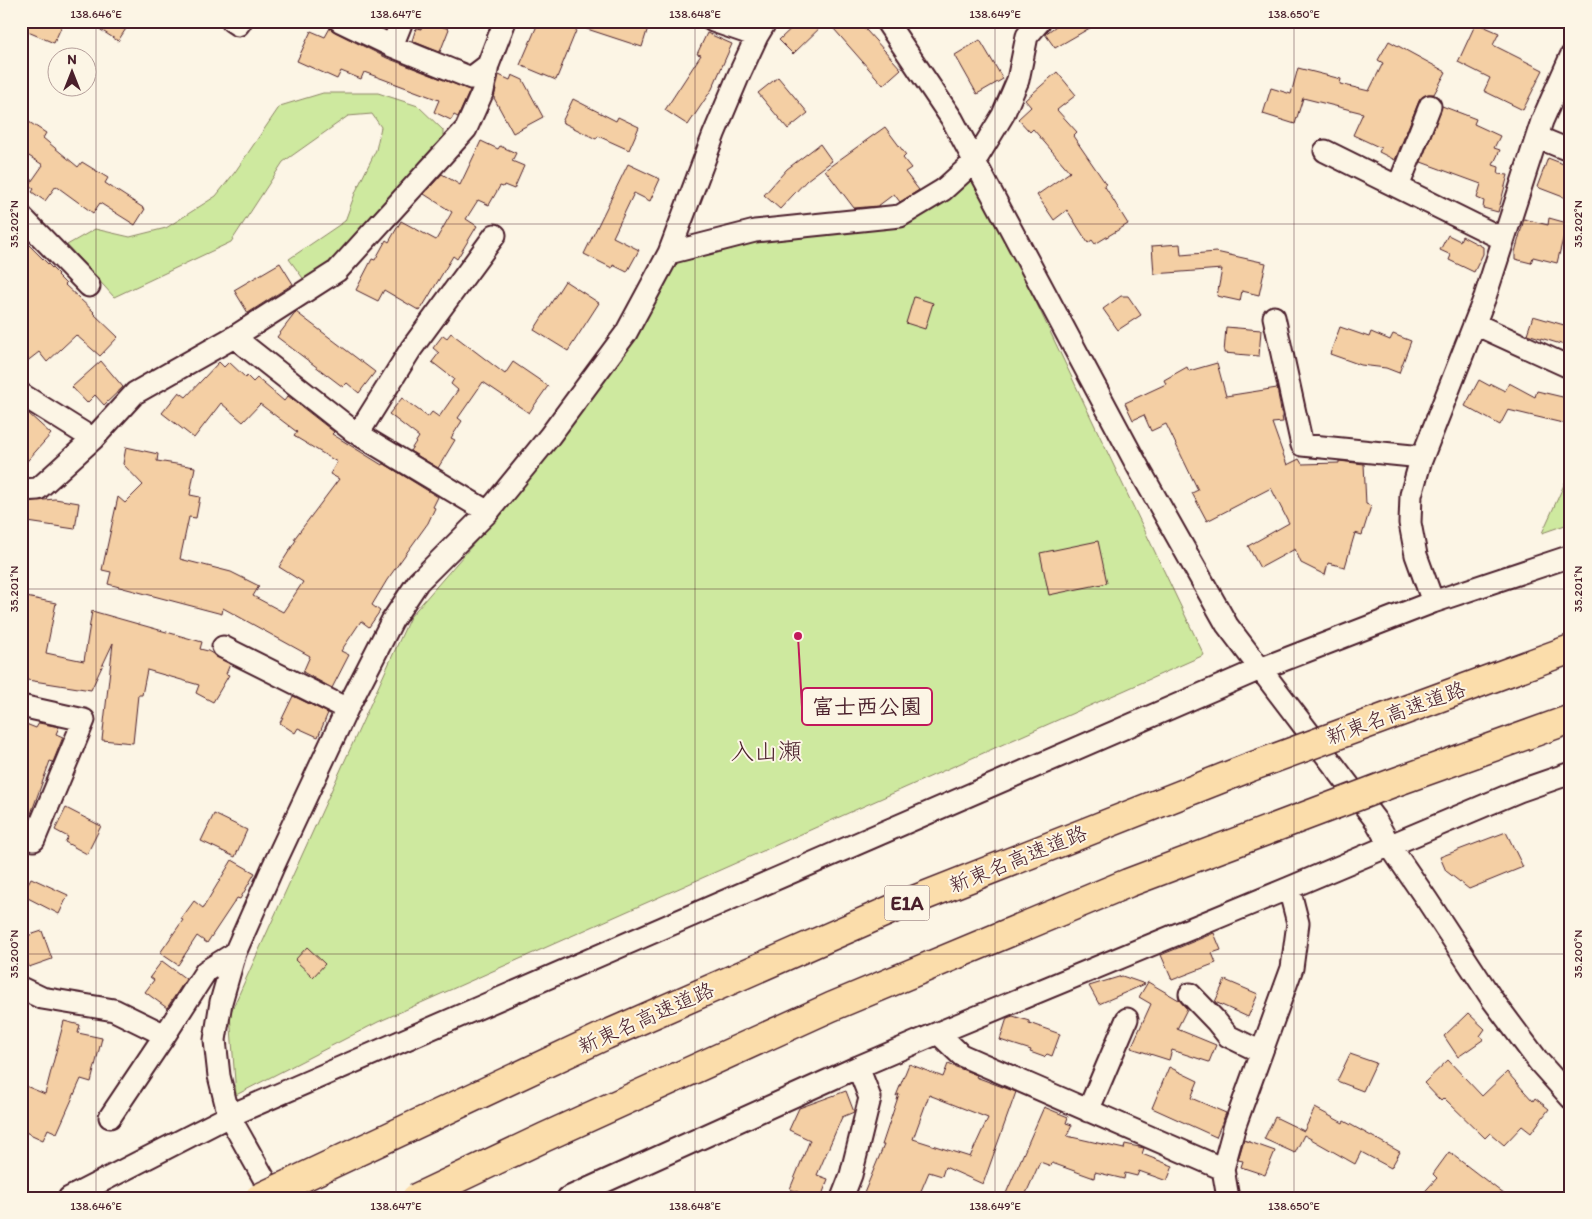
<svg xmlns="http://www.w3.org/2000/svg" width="1592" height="1219" font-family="Itim,'Klee One',sans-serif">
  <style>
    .green { fill: #cee99f; stroke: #8c8465 }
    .building { fill: #f4cfa4; stroke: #4a1f2b; fill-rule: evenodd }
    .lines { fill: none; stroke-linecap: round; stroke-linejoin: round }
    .minor-casing { stroke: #4a1f2b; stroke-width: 25 }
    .minor { stroke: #fcf5e5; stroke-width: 21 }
    .highway-bridge-casing { stroke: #4a1f2b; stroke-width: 31; stroke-linecap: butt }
    .highway-bridge { stroke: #fbddab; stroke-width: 28 }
    .ticks { fill: none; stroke: #4a1f2b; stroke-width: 1; stroke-opacity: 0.45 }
    .labels { text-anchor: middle; stroke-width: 4; stroke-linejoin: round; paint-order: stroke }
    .shield { fill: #fcf5e5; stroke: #7f5f63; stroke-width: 1 }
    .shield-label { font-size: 20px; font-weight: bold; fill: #4a1f2b }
    .street-label { font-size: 21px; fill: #4a1f2b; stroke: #fcf5e5 }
    .quarter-label { font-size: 24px; fill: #4a1f2b; stroke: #fcf5e5 }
    .leader { fill: none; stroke: #c2185b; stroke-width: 2 }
    .callout-dot { fill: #c2185b; stroke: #fcf5e5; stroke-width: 2 }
    .callout { fill: #fcf5e5; stroke: #c2185b; stroke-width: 2 }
    .callout-label { font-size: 22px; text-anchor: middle; font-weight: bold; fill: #4a1f2b }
    .neatline { fill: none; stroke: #4a1f2b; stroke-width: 2 }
    .ticks-label { font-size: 12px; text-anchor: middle; fill: #4a1f2b }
  </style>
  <rect width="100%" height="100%" fill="#fcf5e5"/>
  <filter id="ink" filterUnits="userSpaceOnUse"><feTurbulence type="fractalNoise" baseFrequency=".02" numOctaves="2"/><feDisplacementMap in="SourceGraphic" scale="10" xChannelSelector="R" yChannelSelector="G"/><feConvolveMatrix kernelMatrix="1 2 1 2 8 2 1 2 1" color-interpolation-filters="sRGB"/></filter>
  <g filter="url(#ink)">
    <!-- green -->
    <path class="green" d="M323 93H378L418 106 443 130V149L310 288 289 259 345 221 356 191 376 150 381 127 372 114 348 116 283 162 231 242 114 297 67 245 95 229 130 237 166 228 216 196 235 172 280 106Z
      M974 172 1204 655 378 1022 236 1095 230 1014 410 617 490 525 677 252 897 224Z
      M1571 471V523L1542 533 1569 474Z"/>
    <!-- building -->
    <path class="building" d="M21 21H64L54 43 21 29Z
      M87 21H131L118 41Z
      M539 21H650L642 47 578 26 556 80 520 65Z
      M799 21H827L793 54 779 40Z
      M827 21H858L901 69 883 85Z
      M1063 21H1102L1055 48 1045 34Z
      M429 22 449 29 440 52 412 41 416 28 421 29 422 25 427 27Z
      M1476 23 1499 33 1493 45 1543 70 1523 110 1484 91 1490 78 1458 62Z
      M330 28 335 32 387 58 470 90 458 117 454 115 451 120 434 112 439 100 364 72 361 79 341 71 337 79 297 61 311 31 325 37Z
      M707 33 732 44 712 89 688 125 665 110 701 55 697 54Z
      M980 40 1003 79 977 94 955 55Z
      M1389 41 1446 72 1434 94H1428L1422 97 1419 101 1395 160 1379 152 1381 148 1353 135 1363 113 1303 98 1295 124 1263 114 1271 88 1291 94 1298 68 1341 79 1340 84 1369 91 1383 63 1378 60Z
      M1057 72 1076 95 1057 110 1077 132 1073 136 1106 184 1104 185 1128 224 1095 244 1092 240 1088 243 1067 210 1054 220 1037 195 1070 172 1033 129 1030 132 1018 119 1031 107 1025 100Z
      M499 75 510 80 512 75 523 80 543 117 513 133 494 98Z
      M778 77 808 113 788 129 758 93Z
      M573 99 616 121 618 117 639 127 629 150 598 136 596 139 562 122Z
      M1442 106 1476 119 1474 124 1500 136 1494 148 1500 150 1493 165 1499 167 1498 174 1508 175 1498 212 1483 208 1484 201 1477 198 1481 184 1421 162Z
      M29 122 46 133 43 138 78 167 82 162 108 178 105 183 145 209 135 225 100 203 93 213 56 186 45 201 32 192 34 189 29 185 43 165 21 151V134Z
      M885 127 906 155 903 158 911 168 905 172 919 190 900 202 894 194 878 206 854 208 825 170Z
      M481 141 498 149 500 146 516 153 512 161 524 166 514 189 504 185 503 187 500 186 489 205 478 200 466 219 477 226 457 259 453 256 420 311 384 290 378 301 356 290 372 259 375 260 386 240 389 242 401 221 436 240 452 212 424 194 442 174 460 185Z
      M820 144 832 161 807 180 780 209 764 195 787 169Z
      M1548 158 1571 167V200L1537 187Z
      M628 164 660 179 650 201 634 193 613 237 639 250 627 272 613 265 612 268 584 254Z
      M1549 218 1567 223 1557 263 1533 257 1531 263 1515 259V252L1524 219 1548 225Z
      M1448 235 1460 241 1462 236 1483 247V254L1474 272 1449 260 1451 255 1440 250Z
      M21 237 58 274 57 275 66 284 65 285 94 312 93 313 118 337 100 356 76 335 47 362 39 352 21 366Z
      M1180 244 1181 255 1216 252 1266 263 1259 295 1242 291 1240 301 1217 296 1222 269 1154 274 1152 246Z
      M280 263 293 284 248 313 234 290Z
      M565 281 599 303 568 351 534 330Z
      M1121 296H1128L1141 315 1118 330 1103 309Z
      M914 297 933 303 925 329 906 323Z
      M296 312 375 372 359 393 347 383 343 387 277 337Z
      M1533 316 1571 327V347L1527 334Z
      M1226 327 1261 330 1259 356 1224 353Z
      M1340 327 1369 337 1371 332 1390 340 1393 334 1411 341 1399 373 1386 368 1361 365 1330 354Z
      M451 333 505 374 513 362 548 386 529 413 483 382 458 418 462 421 451 438 455 440 438 468 410 451 419 437 389 414 402 398 428 417 432 412 439 417 458 390 451 384 454 379 432 362 439 353 433 348 443 335 447 338Z
      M101 361 123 387 104 405 95 395 87 403 72 387Z
      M219 362 224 367 229 362 246 378 247 376 253 382 257 378 284 401 288 396 334 432 332 434 382 465 383 463 438 497 433 507 435 508 428 523 387 580 372 605 380 611 369 627 361 621 341 651 349 655 332 688 303 672 310 656 223 608 222 614 108 584 111 572 102 570 118 497 125 503 143 485 123 464 126 447 158 454 157 461 195 467 190 495 200 497 196 518 189 517 180 559 231 572 259 586 253 596 283 612 303 582 279 567 296 540 294 539 339 479 330 474 337 462 294 436 297 432 260 404 243 422 221 403 194 438 162 413 179 392 186 397Z
      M1217 363 1226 396 1277 388 1283 422 1272 423 1287 465 1299 459 1302 464 1339 463V461L1364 464 1366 504 1371 506 1362 535 1355 533 1345 567 1328 563 1325 575 1301 563 1295 549 1260 568 1248 546 1289 523 1271 488 1207 521 1192 493 1198 490 1166 424 1151 431 1144 415 1133 420 1125 403 1166 384 1164 380 1187 367 1189 371Z
      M1479 380 1490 386 1491 384 1505 391 1509 383 1535 397 1537 391 1571 399V425L1508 410 1500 425 1465 406Z
      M21 409 28 413 51 434 21 468Z
      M55 499 79 503 75 529 21 521V502Z
      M1098 541 1107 583 1049 595 1040 553Z
      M26 597 56 603 46 653 84 661 92 611 202 642 200 649 208 651 230 664 226 674 229 675 213 702 196 693 199 685 147 670 142 695H138L133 743 102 740 113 643 91 690 21 679V618Z
      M293 696 328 713 318 737 298 728 295 733 280 723Z
      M21 722 36 728 39 723 59 727 56 734 63 737 53 762 50 761 28 822 21 821Z
      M66 808 101 826 87 854 65 842 68 837 55 830Z
      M214 814 247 830 235 857 201 841Z
      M1506 832 1523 867 1469 889 1446 871 1440 857Z
      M232 860 255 873 240 899 237 898 207 943 197 936 178 965 160 953 183 920 181 919 194 901 203 908Z
      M31 878 68 895 59 914 22 895Z
      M42 931 52 959 29 967 28 964 21 966V938Z
      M1214 933 1221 950 1212 953 1216 963 1172 980 1161 955Z
      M307 947 325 964 313 977 295 960Z
      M162 961 186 979 167 1008 145 992 154 980 150 977Z
      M1122 976 1145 984 1099 1004 1089 986Z
      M1225 980 1258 994 1248 1017 1215 1002Z
      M1148 982 1179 1000 1187 1009 1177 1029 1216 1045 1209 1062 1172 1050 1169 1060 1131 1048 1151 1004 1139 997Z
      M1468 1013 1485 1029 1480 1036 1484 1039 1458 1057 1444 1036Z
      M1013 1016 1029 1021V1023L1060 1034 1052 1056 1047 1054 1044 1057 1030 1052 1031 1050 1000 1040 1007 1018Z
      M64 1021 80 1025 78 1033 102 1038 91 1082 81 1079 57 1133 48 1129 43 1140 21 1130V1084L45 1094Z
      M1350 1054 1376 1063 1363 1091 1337 1081Z
      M1448 1060 1482 1096 1507 1072 1533 1101 1535 1098 1549 1109 1531 1133 1522 1126 1504 1145 1490 1133 1485 1138 1444 1098 1441 1101 1424 1083Z
      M909 1064 943 1077 948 1064 977 1075 976 1077 1016 1092 983 1184 945 1167 942 1176 929 1172 918 1198H862L884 1145H882L899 1094 896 1096ZM929 1095 988 1118 970 1157 913 1139Z
      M1169 1067 1198 1081 1191 1098 1226 1113 1216 1137 1152 1108Z
      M846 1091 854 1112 842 1117 817 1175 828 1179 821 1198H813L790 1189 810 1140 789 1130 799 1108Z
      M1044 1107 1068 1117 1066 1123 1072 1125 1067 1136 1124 1149 1125 1144 1144 1148 1142 1154 1173 1166 1167 1181 1139 1171 1137 1176 1125 1173 1124 1179 1095 1172 1094 1178 1052 1163 1051 1166 1040 1162 1024 1198H1004Z
      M1315 1108 1343 1123 1344 1121 1400 1152 1391 1168 1361 1152 1355 1164 1304 1135 1295 1153 1264 1139 1275 1117 1304 1131Z
      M1244 1140 1275 1151 1265 1175 1241 1167 1243 1161 1238 1160Z
      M1449 1152 1509 1198H1419L1437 1178 1433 1174Z"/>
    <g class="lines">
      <!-- minor casing -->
      <g class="minor-casing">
        <path id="minor" d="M232 21 238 25 241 21
          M340 21 392 46 471 78 488 65
          M713 21 757 36
          M886 21 952 119 1138 467 1227 625 1376 821 1390 846 1427 900 1492 999 1539 1062 1571 1098
          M392 46 402 21
          M1537 137 1571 151
          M1325 151 1503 239
          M1398 187 1430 106
          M21 216 89 286
          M669 253 755 231 900 216 943 190 975 161 1003 115 1018 80 1027 36 1040 21
          M1274 317 1302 445 1422 457
          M1475 324 1567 366
          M234 337 353 431 488 512
          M21 394 93 439 38 489 21 490
          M358 434 411 349 495 235
          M93 439 135 393 234 337 337 271 466 129 483 91 488 65 505 21
          M1433 602 1416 555 1410 523 1411 495 1420 463 1485 297 1542 121 1571 56
          M223 647 347 709
          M21 706 84 720 34 840 21 833
          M21 988 42 998 114 1010 165 1035
          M1190 994 1216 1021 1228 1036 1261 1052
          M938 1033 961 1055 1223 1169
          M1088 1111 1127 1019
          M110 1117 165 1035 206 971 235 953
          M69 1198 229 1116 1260 669 1433 602 1571 556
          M275 1198 229 1116 219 1076 215 1040 221 1002 235 953 273 867 347 709 392 621 418 582 488 512 549 437 626 333 669 253 714 134 738 77 757 36 766 21
          M568 1198 858 1067 938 1033 1289 888 1519 791 1571 773
          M842 1198 851 1175 870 1098 858 1067
          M1228 1198 1223 1169 1235 1125 1292 968 1298 923 1289 888"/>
      </g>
      <!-- minor -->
      <use href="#minor" class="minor"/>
      <!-- highway-bridge casing -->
      <g class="highway-bridge-casing">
        <path id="highway-bridge" d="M259 1198 606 1035 904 904 1248 768 1571 649
          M416 1198 545 1137 831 1007 1128 883 1390 784 1571 719"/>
      </g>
      <!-- highway-bridge -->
      <use href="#highway-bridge" class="highway-bridge"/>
    </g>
  </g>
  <!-- ticks -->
  <path class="ticks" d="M96 21V1198M396 21V1198M695 21V1198M995 21V1198M1294 21V1198M21 224H1571M21 589H1571M21 954H1571"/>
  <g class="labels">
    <!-- shield labels -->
    <rect class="shield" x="884.5" y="885.5" width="45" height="35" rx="4"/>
    <g class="shield-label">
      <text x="907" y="910">E1A</text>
    </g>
    <!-- street labels -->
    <g class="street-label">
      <text transform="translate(1396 713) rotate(-20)" y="7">新東名高速道路</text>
      <text transform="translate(1018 859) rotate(-22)" y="7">新東名高速道路</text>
      <text transform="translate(646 1018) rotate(-24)" y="7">新東名高速道路</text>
    </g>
    <!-- quarter labels -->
    <g class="quarter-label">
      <text x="766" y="759">入山瀬</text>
    </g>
  </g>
  <!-- callouts -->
  <path class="leader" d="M798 636L802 707"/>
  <circle class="callout-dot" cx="798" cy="636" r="5"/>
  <rect class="callout" x="802" y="688" width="130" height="37" rx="5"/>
  <g class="callout-label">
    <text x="867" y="714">富士西公園</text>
  </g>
  <!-- margin -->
  <rect width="1592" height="1219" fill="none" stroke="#fcf5e5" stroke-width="55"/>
  <!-- north arrow -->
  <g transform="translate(72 72)"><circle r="24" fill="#fcf5e5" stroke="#b59f9b"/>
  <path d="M0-4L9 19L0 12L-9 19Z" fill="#4a1f2b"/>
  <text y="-8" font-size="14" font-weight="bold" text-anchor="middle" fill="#4a1f2b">N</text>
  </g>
  <rect x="28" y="28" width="1536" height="1164" class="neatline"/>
  <g class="ticks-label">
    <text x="96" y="18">138.646°E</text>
    <text x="396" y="18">138.647°E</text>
    <text x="695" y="18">138.648°E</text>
    <text x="995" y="18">138.649°E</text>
    <text x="1294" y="18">138.650°E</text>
    <text transform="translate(14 224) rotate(-90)" y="4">35.202°N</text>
    <text transform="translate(1578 224) rotate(-90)" y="4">35.202°N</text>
    <text transform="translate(14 589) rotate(-90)" y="4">35.201°N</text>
    <text transform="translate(1578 589) rotate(-90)" y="4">35.201°N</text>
    <text transform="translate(14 954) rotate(-90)" y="4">35.200°N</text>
    <text transform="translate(1578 954) rotate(-90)" y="4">35.200°N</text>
    <text x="96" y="1210">138.646°E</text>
    <text x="396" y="1210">138.647°E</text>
    <text x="695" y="1210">138.648°E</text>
    <text x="995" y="1210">138.649°E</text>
    <text x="1294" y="1210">138.650°E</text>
  </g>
</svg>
